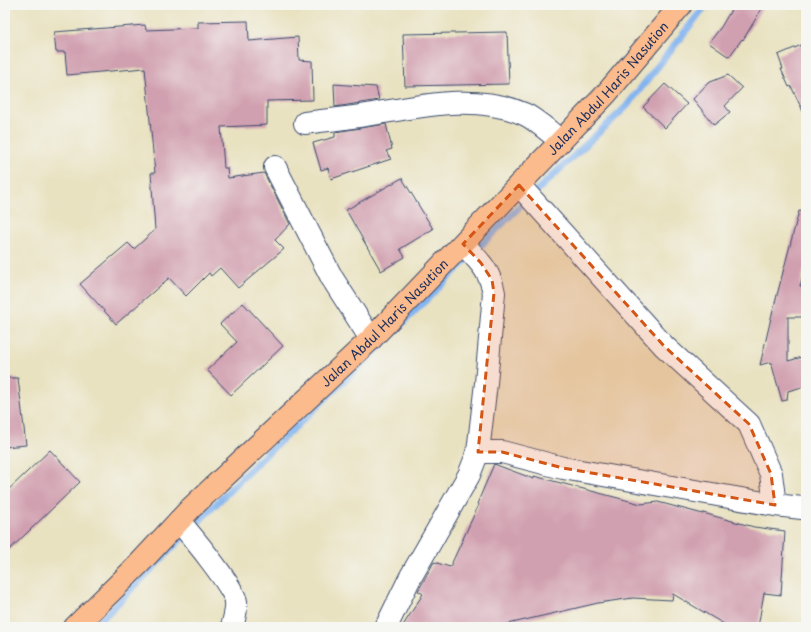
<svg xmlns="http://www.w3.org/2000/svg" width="811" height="632" font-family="'Playpen Sans',sans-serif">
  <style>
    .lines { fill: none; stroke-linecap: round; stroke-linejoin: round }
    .stream { stroke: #83b4ef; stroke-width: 7 }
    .building { fill: #d1a0b0 }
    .minor-casing { stroke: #3a4a6d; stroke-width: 24 }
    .highway-casing { stroke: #3a4a6d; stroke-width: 24 }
    .minor { stroke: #fff; stroke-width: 22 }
    .highway { stroke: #fbbb8c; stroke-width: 22 }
    .marked { fill: #d45514; fill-opacity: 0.2; stroke: #d45514; stroke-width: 3; stroke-dasharray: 8 5; stroke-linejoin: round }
    .labels { text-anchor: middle; stroke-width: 3; stroke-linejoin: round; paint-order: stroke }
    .street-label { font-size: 13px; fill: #1b2f5e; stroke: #f6f6f2 }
  </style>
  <rect width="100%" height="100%" fill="#f6f6f2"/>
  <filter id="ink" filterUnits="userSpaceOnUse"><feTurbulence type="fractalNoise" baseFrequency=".025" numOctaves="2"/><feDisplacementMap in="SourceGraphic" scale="8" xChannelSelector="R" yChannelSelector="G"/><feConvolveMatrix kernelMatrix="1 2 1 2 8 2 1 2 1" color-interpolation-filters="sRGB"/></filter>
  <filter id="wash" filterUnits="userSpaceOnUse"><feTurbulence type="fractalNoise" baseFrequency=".012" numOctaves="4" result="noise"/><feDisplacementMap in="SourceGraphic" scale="16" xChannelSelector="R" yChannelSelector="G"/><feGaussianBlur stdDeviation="0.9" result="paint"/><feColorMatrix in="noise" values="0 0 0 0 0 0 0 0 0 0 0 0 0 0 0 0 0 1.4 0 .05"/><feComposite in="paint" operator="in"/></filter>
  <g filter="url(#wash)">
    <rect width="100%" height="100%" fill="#e9e2c1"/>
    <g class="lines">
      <!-- stream -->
      <path class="stream" d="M531 196 626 107 706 5
        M474 252 527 199
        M190 530 258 462 360 366 470 256
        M94 627 187 533"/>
    </g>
    <g id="blocks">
      <!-- building -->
      <path class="building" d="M734 5H764L743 40 742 39 729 57 709 43 721 27Z
        M248 21 249 41 298 37 299 60 312 61 313 100 267 101V125L221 127 224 168H227L228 178 264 173 290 224 275 240 284 249 238 288 220 268 211 276 209 273 186 296 169 278 116 324 80 284 128 243 134 249 155 230 151 173H155L145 68 67 75 65 52H56L54 32 145 25 146 30 198 28V22Z
        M507 32 509 84 405 86 403 34Z
        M806 43V118L791 86 789 87 781 69H783L778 55Z
        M728 75 742 88 725 106 730 112 714 125 693 99 708 83Z
        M334 84 376 87 379 100 335 107Z
        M665 84 687 104 665 128 643 107Z
        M386 124 392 149 386 151 391 159 331 179 328 168 321 170 313 143 335 137V132Z
        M402 178 433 229 400 249 405 257 381 271 346 210Z
        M799 211 806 212V263L800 286 806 287V317H788V361L806 356V386L788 391 787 400 782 401 771 362 760 365 771 318Z
        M243 303 283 346 231 395 207 370 237 342 220 324Z
        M5 378H18L26 445 5 447Z
        M50 450 80 482 5 554V493Z
        M494 464 534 479V476L641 504 658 502 703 514V513L754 527 785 531 781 595 764 593 758 627H729L673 594 672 600 633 598 598 603 495 627H402L423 594 418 591 434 562 450 567 479 504H477Z"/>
    </g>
  </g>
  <g filter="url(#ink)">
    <use href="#blocks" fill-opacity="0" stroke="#3a4a6d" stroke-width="1"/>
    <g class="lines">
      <!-- minor casing -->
      <g class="minor-casing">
        <path id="minor" d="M305 123C328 120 350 118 372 114 421 106 477 93 524 114 534 118 552 134 561 141
          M275 167 332 278 371 339
          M519 185 664 346 749 424 771 474 775 505
          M478 452H502L563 468 775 505 802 508
          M179 521C190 534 236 589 236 602 237 610 234 619 232 627
          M386 627 410 578 469 475 478 452 486 383 494 293C490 270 478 260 463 244"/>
      </g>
      <!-- highway casing -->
      <g class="highway-casing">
        <g id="highway">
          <path id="s1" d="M75 627 138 565 191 508 371 339 606 94 681 5"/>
        </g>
      </g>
      <!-- minor -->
      <use href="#minor" class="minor"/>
      <!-- highway -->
      <use href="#highway" class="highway"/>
    </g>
  </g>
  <!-- marked area -->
  <path class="marked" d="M519 185 664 346 749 424 771 474 775 505 563 468 502 452H478L494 293 492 280 481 263 463 244Z"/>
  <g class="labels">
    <!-- street labels -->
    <g class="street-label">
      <text dy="5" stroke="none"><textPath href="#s1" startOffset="758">Jalan Abdul Haris Nasution</textPath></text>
      <text dy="5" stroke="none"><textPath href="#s1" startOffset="434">Jalan Abdul Haris Nasution</textPath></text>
    </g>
  </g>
  <!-- margin -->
  <rect width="811" height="632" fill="none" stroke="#f6f6f2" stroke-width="20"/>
</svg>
